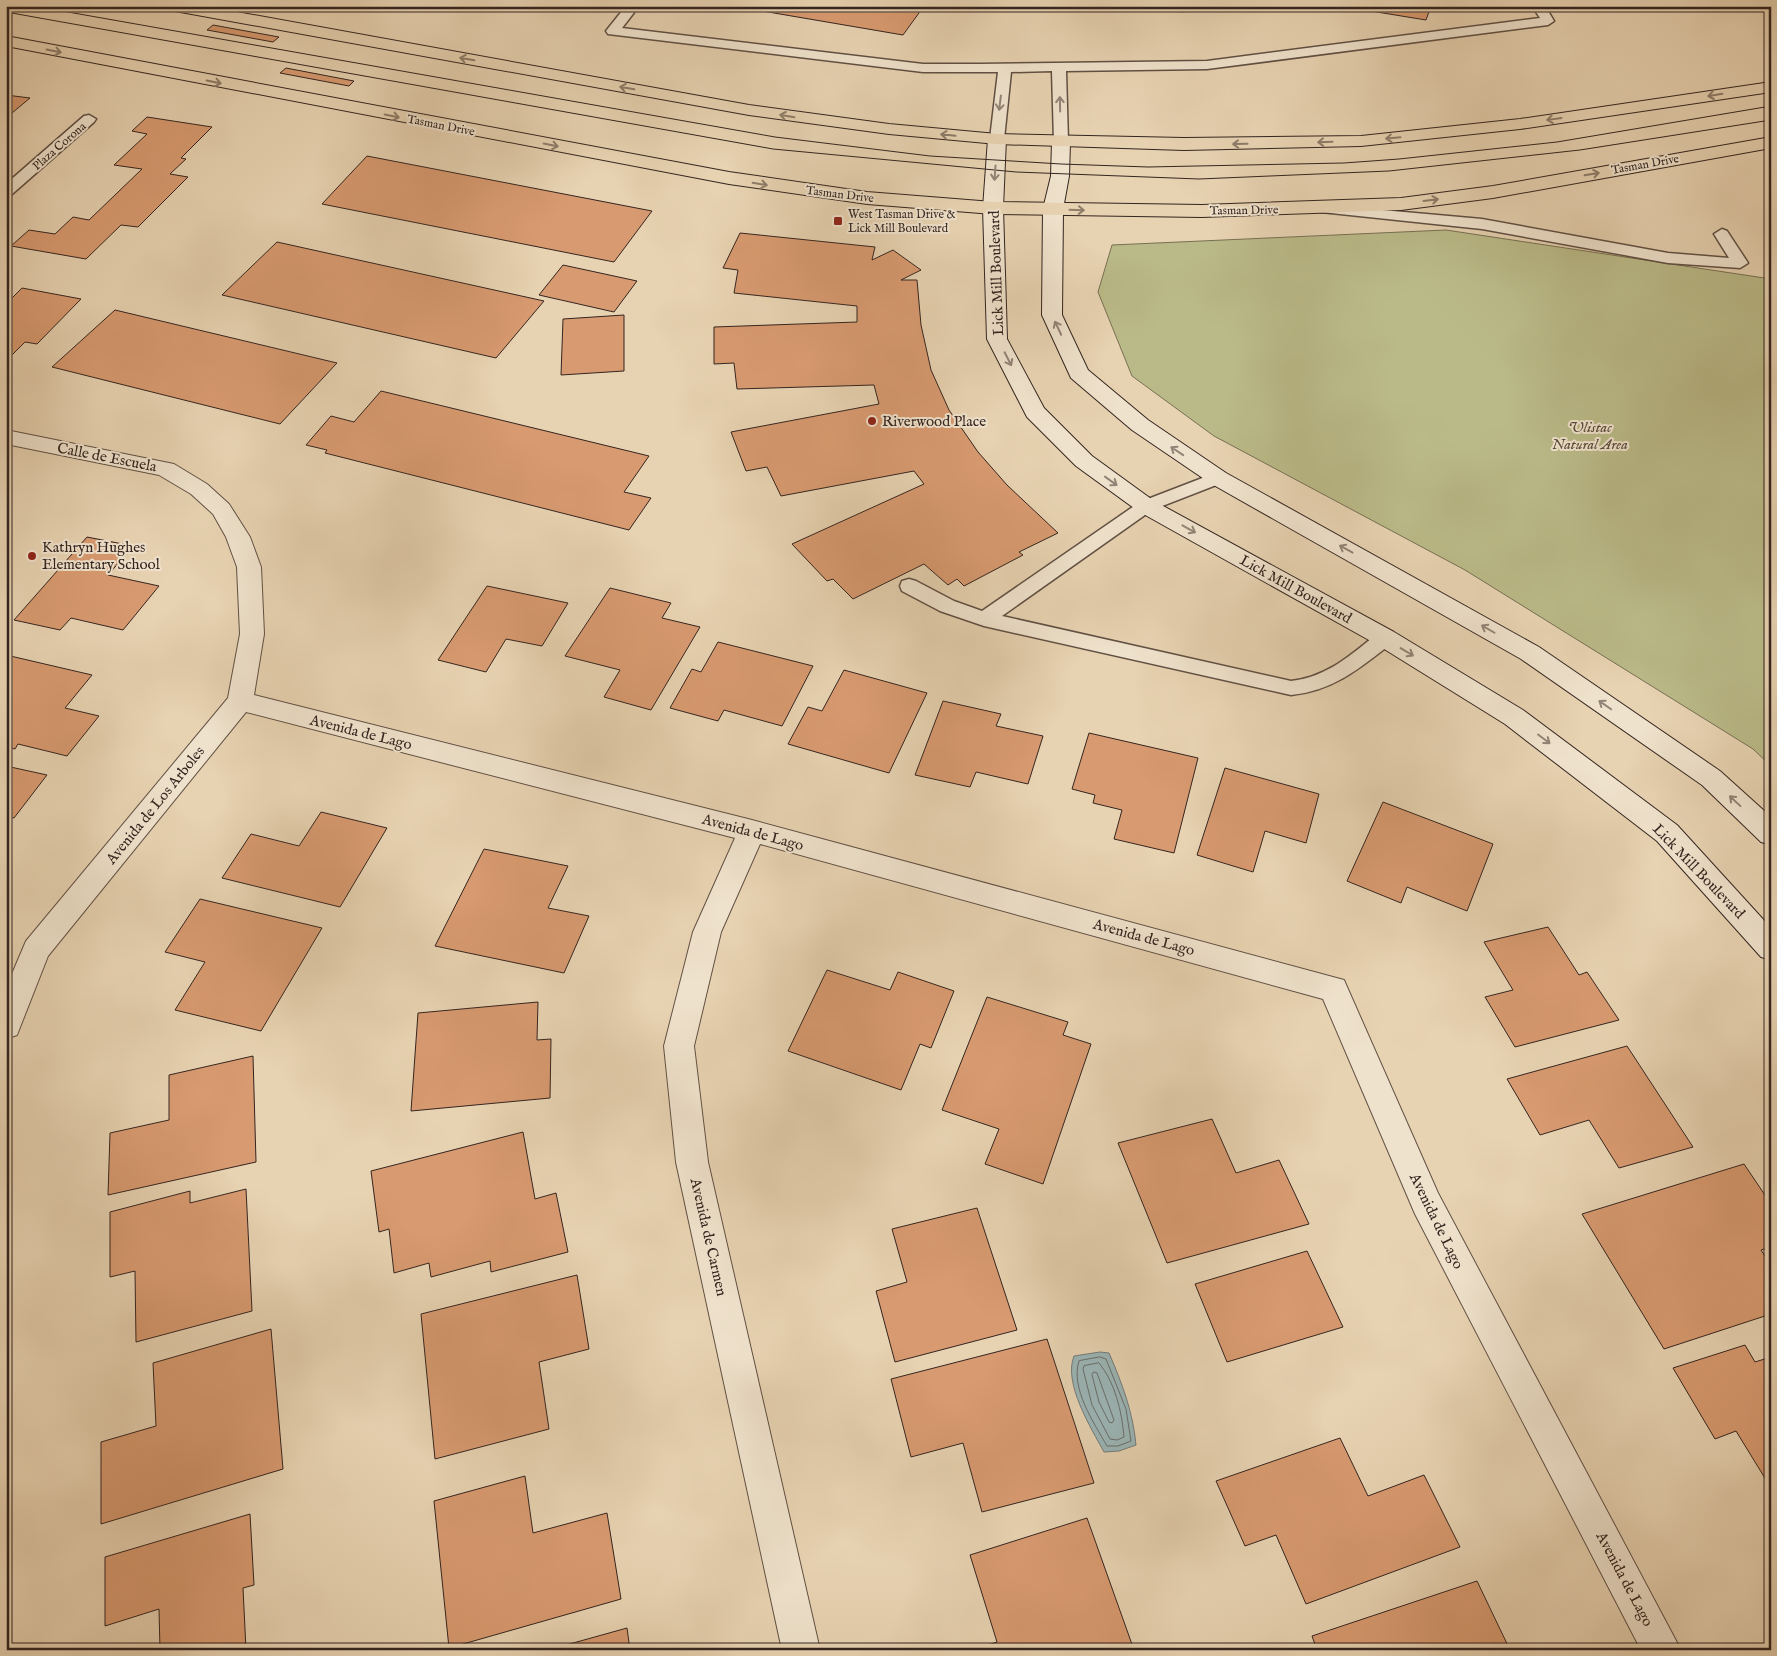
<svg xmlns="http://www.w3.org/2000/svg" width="1777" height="1656" font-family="'IM FELL English',serif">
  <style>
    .green { fill: #baba88; stroke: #777054 }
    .water { fill: #9bb5b6; stroke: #727b7a }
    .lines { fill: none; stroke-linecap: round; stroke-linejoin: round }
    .shore { stroke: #686d6b; stroke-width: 1 }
    .building { fill: #d89a70; stroke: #342520 }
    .lane-casing { stroke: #615044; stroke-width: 3 }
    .street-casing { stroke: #615044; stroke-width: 2 }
    .secondary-casing { stroke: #342520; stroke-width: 2 }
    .primary-casing { stroke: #342520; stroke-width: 2 }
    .lane { fill: #efe2cc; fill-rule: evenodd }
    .street { fill: #efe2cc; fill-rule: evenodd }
    .secondary { fill: #efe2cc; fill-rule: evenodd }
    .primary { fill: #e7d2b1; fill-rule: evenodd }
    .tram { stroke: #342520; stroke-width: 1 }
    .oneway { stroke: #8e7c68 }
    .oneway2 { stroke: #928476 }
    .poi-dot { fill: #8f2418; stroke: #efe2cc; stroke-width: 2 }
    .labels { text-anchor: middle; stroke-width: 4; stroke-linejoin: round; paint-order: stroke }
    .far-street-label { font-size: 12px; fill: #342520; stroke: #efe2cc }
    .far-poi-label { font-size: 12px; fill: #342520; stroke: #efe2cc; text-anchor: start }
    .street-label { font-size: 15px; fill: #342520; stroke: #efe2cc }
    .poi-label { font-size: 15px; fill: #342520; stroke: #efe2cc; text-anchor: start }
    .park-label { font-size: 15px; font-style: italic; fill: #564a3a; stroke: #efe2cc }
  </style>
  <rect width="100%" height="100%" fill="#e7d2b1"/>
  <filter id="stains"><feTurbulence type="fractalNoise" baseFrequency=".004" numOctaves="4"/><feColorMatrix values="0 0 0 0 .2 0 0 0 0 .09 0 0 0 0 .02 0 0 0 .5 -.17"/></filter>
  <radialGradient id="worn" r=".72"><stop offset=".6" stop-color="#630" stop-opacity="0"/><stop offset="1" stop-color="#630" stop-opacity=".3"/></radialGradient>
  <!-- green -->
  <path class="green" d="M1446 230 1771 279V766L1753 749 1465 570 1214 436 1132 376 1098 292 1112 245Z"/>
  <!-- water -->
  <path class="water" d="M1100 1352 1109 1353C1122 1383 1133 1412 1136 1445L1119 1451 1104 1452C1091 1428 1063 1383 1074 1356Z"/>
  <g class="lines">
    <!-- shore -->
    <path class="shore" d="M1100 1357 1106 1359 1126 1409 1131 1441 1118 1446H1107C1094 1423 1070 1388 1079 1361Z
      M1099 1363C1115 1382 1122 1412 1124 1437L1117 1440 1110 1439 1092 1405 1083 1369 1084 1366Z
      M1094 1372 1097 1373 1114 1420 1112 1423 1109 1422 1099 1402 1092 1375Z"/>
  </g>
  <!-- building -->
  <path class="building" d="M733 6H924L903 35Z
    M1143 6H1185L1183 12Z
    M1340 6H1431L1426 20Z
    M213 25 279 37 273 42 207 30Z
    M286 68 354 81 349 86 280 73Z
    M6 95 30 98 12 113 6 112Z
    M147 117 212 127 181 158 186 159 170 174 188 177 138 227 121 225 86 259 11 246 29 230 55 234 73 217 89 220 142 169 114 165 147 134 132 131Z
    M367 156 652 211 614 262 322 204Z
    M740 233 875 247 872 260 893 250 921 270 901 280H917L921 325 931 370 949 410 978 452 1007 485 1058 533 1019 552 1023 555 964 586 957 579 948 585 924 564 853 599 833 579 827 581 792 544 924 484 914 471 781 496 767 467 746 471 731 432 879 404 874 385 737 389 734 363 714 364V327L857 322V306L734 293 738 270 723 268Z
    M277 242 544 301 496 358 222 295Z
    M563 265 637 281 614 312 539 295Z
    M22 288 81 299 37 344 25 342 6 361V304Z
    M115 310 337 363 280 424 52 367Z
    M624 315V371L561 375 563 319Z
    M381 391 649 456 624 492 651 498 629 530 325 453 327 450 306 445 331 416 354 422Z
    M87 537 133 546 108 575 159 586 123 630 71 618 60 630 14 620Z
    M487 586 568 603 542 646 506 639 486 672 438 660Z
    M610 588 671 603 662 618 700 627 651 710 604 697 620 670 565 656Z
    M718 642 813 666 782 726 724 710 718 721 670 708 692 669 701 672Z
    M6 655 92 675 65 708 99 716 67 756 18 744 15 749 6 747Z
    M844 670 927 693 889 773 788 744 808 707 822 711Z
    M943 701 1001 714 996 726 1043 736 1028 784 976 772 970 787 915 775Z
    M1089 733 1198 758 1174 853 1114 839 1122 810 1093 803 1095 795 1072 789Z
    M6 766 47 775 14 818 6 816Z
    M1225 768 1319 794 1306 843 1265 831 1253 872 1197 855Z
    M1383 802 1493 844 1467 911 1407 887 1401 903 1347 881Z
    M321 812 387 828 340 907 222 878 251 834 299 846Z
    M484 849 568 866 548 908 589 916 564 973 435 946Z
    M200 899 322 928 261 1031 175 1010 205 962 165 952Z
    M1548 927 1579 975 1587 972 1619 1020 1515 1047 1485 997 1513 990 1484 942Z
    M827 970 890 990 898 972 954 991 931 1048 920 1044 901 1090 788 1051Z
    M987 997 1068 1022 1063 1035 1091 1044 1043 1184 985 1164 999 1129 942 1110Z
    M538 1002 537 1040 551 1039 550 1098 411 1111 418 1013Z
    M1627 1046 1693 1147 1619 1168 1589 1120 1540 1135 1507 1079Z
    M253 1056 256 1162 108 1195 110 1133 169 1120V1075Z
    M1212 1119 1236 1173 1279 1160 1309 1224 1167 1263 1118 1143Z
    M523 1132 535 1199 556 1193 568 1252 491 1272 490 1261 431 1277 429 1263 394 1273 389 1229 379 1232 371 1171Z
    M1744 1164 1771 1204V1247L1761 1250 1771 1265V1314L1664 1349 1582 1214Z
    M246 1189 252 1311 136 1342 135 1271 110 1277V1212L190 1191V1203Z
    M977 1208 1017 1330 895 1362 876 1291 907 1282 892 1229Z
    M1307 1251 1343 1327 1227 1362 1195 1284Z
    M577 1275 589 1349 539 1362 549 1429 435 1459 421 1314Z
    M271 1329 283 1469 101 1524V1442L156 1426 153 1363Z
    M1047 1339 1094 1483 982 1512 963 1443 911 1457 891 1379Z
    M1745 1345 1755 1362 1771 1357V1488L1736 1431 1715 1439 1673 1368Z
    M1340 1438 1368 1496 1424 1475 1460 1547 1306 1604 1276 1535 1245 1546 1216 1481Z
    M525 1476 533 1533 607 1513 621 1599 449 1648 434 1501Z
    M250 1514 254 1585 243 1588 246 1650H160L159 1609 105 1626V1557Z
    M1087 1518 1134 1650H973L997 1642 970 1555Z
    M1477 1581 1510 1650H1317L1312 1636Z
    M627 1628 630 1650H548Z"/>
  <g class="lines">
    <!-- lane casing -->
    <g class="lane-casing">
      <path id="lane" d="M626 6H639L622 28 923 64H979L1207 61 1540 18 1532 6H1545L1554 21 1548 25 1207 69 1066 71 1068 142 1061 146 1054 142 1052 71 1011 72 1004 139 997 143 990 139 998 72H923L608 34 606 31Z
        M89 115 96 119 94 122 11 195 6 196V184L84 116Z
        M1326 205 1482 219 1668 253 1729 258 1714 234 1722 229 1727 231 1748 263 1740 268 1668 263 1482 229 1321 212 1319 209Z
        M1218 472 1224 474 1227 478 1224 482 1152 510 1002 616 1291 681C1327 677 1351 655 1378 633L1385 631 1392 633 1395 638 1392 643C1360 668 1333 691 1291 695L984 626 940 611 902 591 900 586 902 581 909 579 916 581 954 601 982 611 1140 502Z"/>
    </g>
    <!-- street casing -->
    <g class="street-casing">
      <path id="street" d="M6 430 174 464 207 484 229 504 250 537 261 567 264 634 254 695 752 820 1344 980 1438 1193 1681 1650H1641L1415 1214 1323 999 760 844 721 932 694 1046 708 1162 820 1650H782L676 1162 664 1046 693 932 735 838 246 712 48 956 17 1035 6 1039V988L26 941 228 698 240 634 237 567 226 537 213 514 191 494 159 475 6 444Z"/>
    </g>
    <!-- secondary casing -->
    <g class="secondary-casing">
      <path id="secondary" d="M997 134 1003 135 1006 139 1003 208 1007 339 1044 408 1092 456 1154 501 1394 632 1523 710 1677 825 1771 928V960L1761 957 1657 841 1505 724 1376 644 1138 511 1076 466 1027 417 987 339 983 208 988 139 991 135Z
        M1061 137 1067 138 1070 142 1069 176 1063 209 1062 315 1088 370 1148 420 1226 473 1539 647 1720 771 1771 817V845L1761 842 1702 785 1521 659 1210 483 1132 430 1071 378 1042 315 1043 209 1051 176 1052 142 1055 138Z"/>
    </g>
    <!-- primary casing -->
    <g class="primary-casing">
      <path id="primary" d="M167 6H204L749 105 889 124 997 134 1184 138 1361 136 1520 119 1771 82V92L1520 129 1361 146 1184 150 997 144 889 134 749 115 175 11Z
        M6 36 729 172 867 192 993 202 1202 205 1401 198 1493 186 1771 137V148L1493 198 1401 210 1202 217 993 214 867 204 729 184 6 46Z"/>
    </g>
    <!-- lane -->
    <use href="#lane" class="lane"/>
    <!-- street -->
    <use href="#street" class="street"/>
    <!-- secondary -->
    <use href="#secondary" class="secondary"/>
    <!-- primary -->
    <use href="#primary" class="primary"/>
    <!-- tram -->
    <path class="tram" d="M34 6 775 137 930 156 1061 164 1148 167 1344 163 1399 159 1557 142 1771 106
      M6 12 773 149 1016 172 1199 179 1389 171 1580 150 1771 120"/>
  </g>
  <!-- one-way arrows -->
  <defs><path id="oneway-shaft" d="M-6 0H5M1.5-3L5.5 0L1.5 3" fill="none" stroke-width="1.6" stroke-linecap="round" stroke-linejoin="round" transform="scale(1.25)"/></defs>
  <g class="oneway">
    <use href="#oneway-shaft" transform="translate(54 51) rotate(11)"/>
    <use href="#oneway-shaft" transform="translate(467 59) rotate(-170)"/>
    <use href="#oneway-shaft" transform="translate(214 82) rotate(11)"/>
    <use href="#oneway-shaft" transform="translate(627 88) rotate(-170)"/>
    <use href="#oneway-shaft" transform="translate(1715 95) rotate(171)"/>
    <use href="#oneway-shaft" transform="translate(392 116) rotate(11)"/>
    <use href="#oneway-shaft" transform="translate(787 116) rotate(-171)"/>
    <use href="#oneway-shaft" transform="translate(1554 119) rotate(172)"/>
    <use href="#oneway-shaft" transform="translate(948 135) rotate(-174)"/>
    <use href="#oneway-shaft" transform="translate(1393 138) rotate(175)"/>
    <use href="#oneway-shaft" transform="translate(1325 142) rotate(178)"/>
    <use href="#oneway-shaft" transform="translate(1240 144) rotate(179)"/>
    <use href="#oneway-shaft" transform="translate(551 145) rotate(11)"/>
    <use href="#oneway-shaft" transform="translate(1592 174) rotate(-10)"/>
    <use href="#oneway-shaft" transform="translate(760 184) rotate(10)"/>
    <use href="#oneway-shaft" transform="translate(1431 200) rotate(-7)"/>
    <use href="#oneway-shaft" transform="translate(1077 210) rotate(2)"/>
  </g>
  <g class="oneway2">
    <use href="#oneway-shaft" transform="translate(1000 103) rotate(97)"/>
    <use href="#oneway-shaft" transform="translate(1060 104) rotate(-91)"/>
    <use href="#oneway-shaft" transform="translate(995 173) rotate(94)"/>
    <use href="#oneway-shaft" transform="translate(1058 328) rotate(-115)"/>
    <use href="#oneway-shaft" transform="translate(1008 359) rotate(63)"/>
    <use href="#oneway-shaft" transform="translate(1177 451) rotate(-146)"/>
    <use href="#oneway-shaft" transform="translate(1111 481) rotate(36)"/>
    <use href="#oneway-shaft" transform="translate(1189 529) rotate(29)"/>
    <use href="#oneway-shaft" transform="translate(1346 549) rotate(-151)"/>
    <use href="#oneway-shaft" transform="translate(1488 629) rotate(-150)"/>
    <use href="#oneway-shaft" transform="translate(1407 652) rotate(31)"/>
    <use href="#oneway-shaft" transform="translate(1605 705) rotate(-145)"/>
    <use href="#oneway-shaft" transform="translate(1544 739) rotate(37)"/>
    <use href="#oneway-shaft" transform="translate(1735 801) rotate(-137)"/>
  </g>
  <!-- markers -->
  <g class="poi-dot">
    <rect x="833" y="216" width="10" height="10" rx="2.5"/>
    <circle cx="872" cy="421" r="5"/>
    <circle cx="32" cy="556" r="5"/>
  </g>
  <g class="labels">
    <!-- far-street labels -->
    <g class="far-street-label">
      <text transform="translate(441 125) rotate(11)" y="4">Tasman Drive</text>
      <text transform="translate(59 146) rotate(-41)" y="4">Plaza Corona</text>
      <text transform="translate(1645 164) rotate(-10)" y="4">Tasman Drive</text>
      <text transform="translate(840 194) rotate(7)" y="4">Tasman Drive</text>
      <text transform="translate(1244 210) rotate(-1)" y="4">Tasman Drive</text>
    </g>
    <!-- far-poi labels -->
    <g class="far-poi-label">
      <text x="848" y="218">West Tasman Drive &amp;<tspan x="848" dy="14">Lick Mill Boulevard</tspan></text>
    </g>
    <!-- street labels -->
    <g class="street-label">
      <text transform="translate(996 273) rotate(-92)" y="5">Lick Mill Boulevard</text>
      <text transform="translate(107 457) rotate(11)" y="5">Calle de Escuela</text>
      <text transform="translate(1296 589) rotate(29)" y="5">Lick Mill Boulevard</text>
      <text transform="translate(361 732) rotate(14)" y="5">Avenida de Lago</text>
      <text transform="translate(155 805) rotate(-51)" y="5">Avenida de Los Arboles</text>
      <text transform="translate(753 832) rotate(15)" y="5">Avenida de Lago</text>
      <text transform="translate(1699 871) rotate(46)" y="5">Lick Mill Boulevard</text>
      <text transform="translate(1144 937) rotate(15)" y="5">Avenida de Lago</text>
      <text transform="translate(1437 1221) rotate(64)" y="5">Avenida de Lago</text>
      <text transform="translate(709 1237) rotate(77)" y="5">Avenida de Carmen</text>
      <text transform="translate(1625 1579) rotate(62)" y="5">Avenida de Lago</text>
    </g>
    <!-- poi labels -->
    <g class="poi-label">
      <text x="882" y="426">Riverwood Place</text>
      <text x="42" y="552">Kathryn Hughes<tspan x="42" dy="17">Elementary School</tspan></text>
    </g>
    <!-- park labels -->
    <g class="park-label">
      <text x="1590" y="432">Ulistac<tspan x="1590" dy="17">Natural Area</tspan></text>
    </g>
  </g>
  <!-- margin -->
  <rect width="1777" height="1656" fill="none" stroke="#e7d2b1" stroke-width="25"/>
  <rect x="8" y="8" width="1762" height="1641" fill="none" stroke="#342520" stroke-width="2.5"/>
  <rect x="12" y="12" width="1752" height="1631" fill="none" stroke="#342520"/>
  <rect width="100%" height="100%" filter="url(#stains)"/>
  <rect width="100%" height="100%" fill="url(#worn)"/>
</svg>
